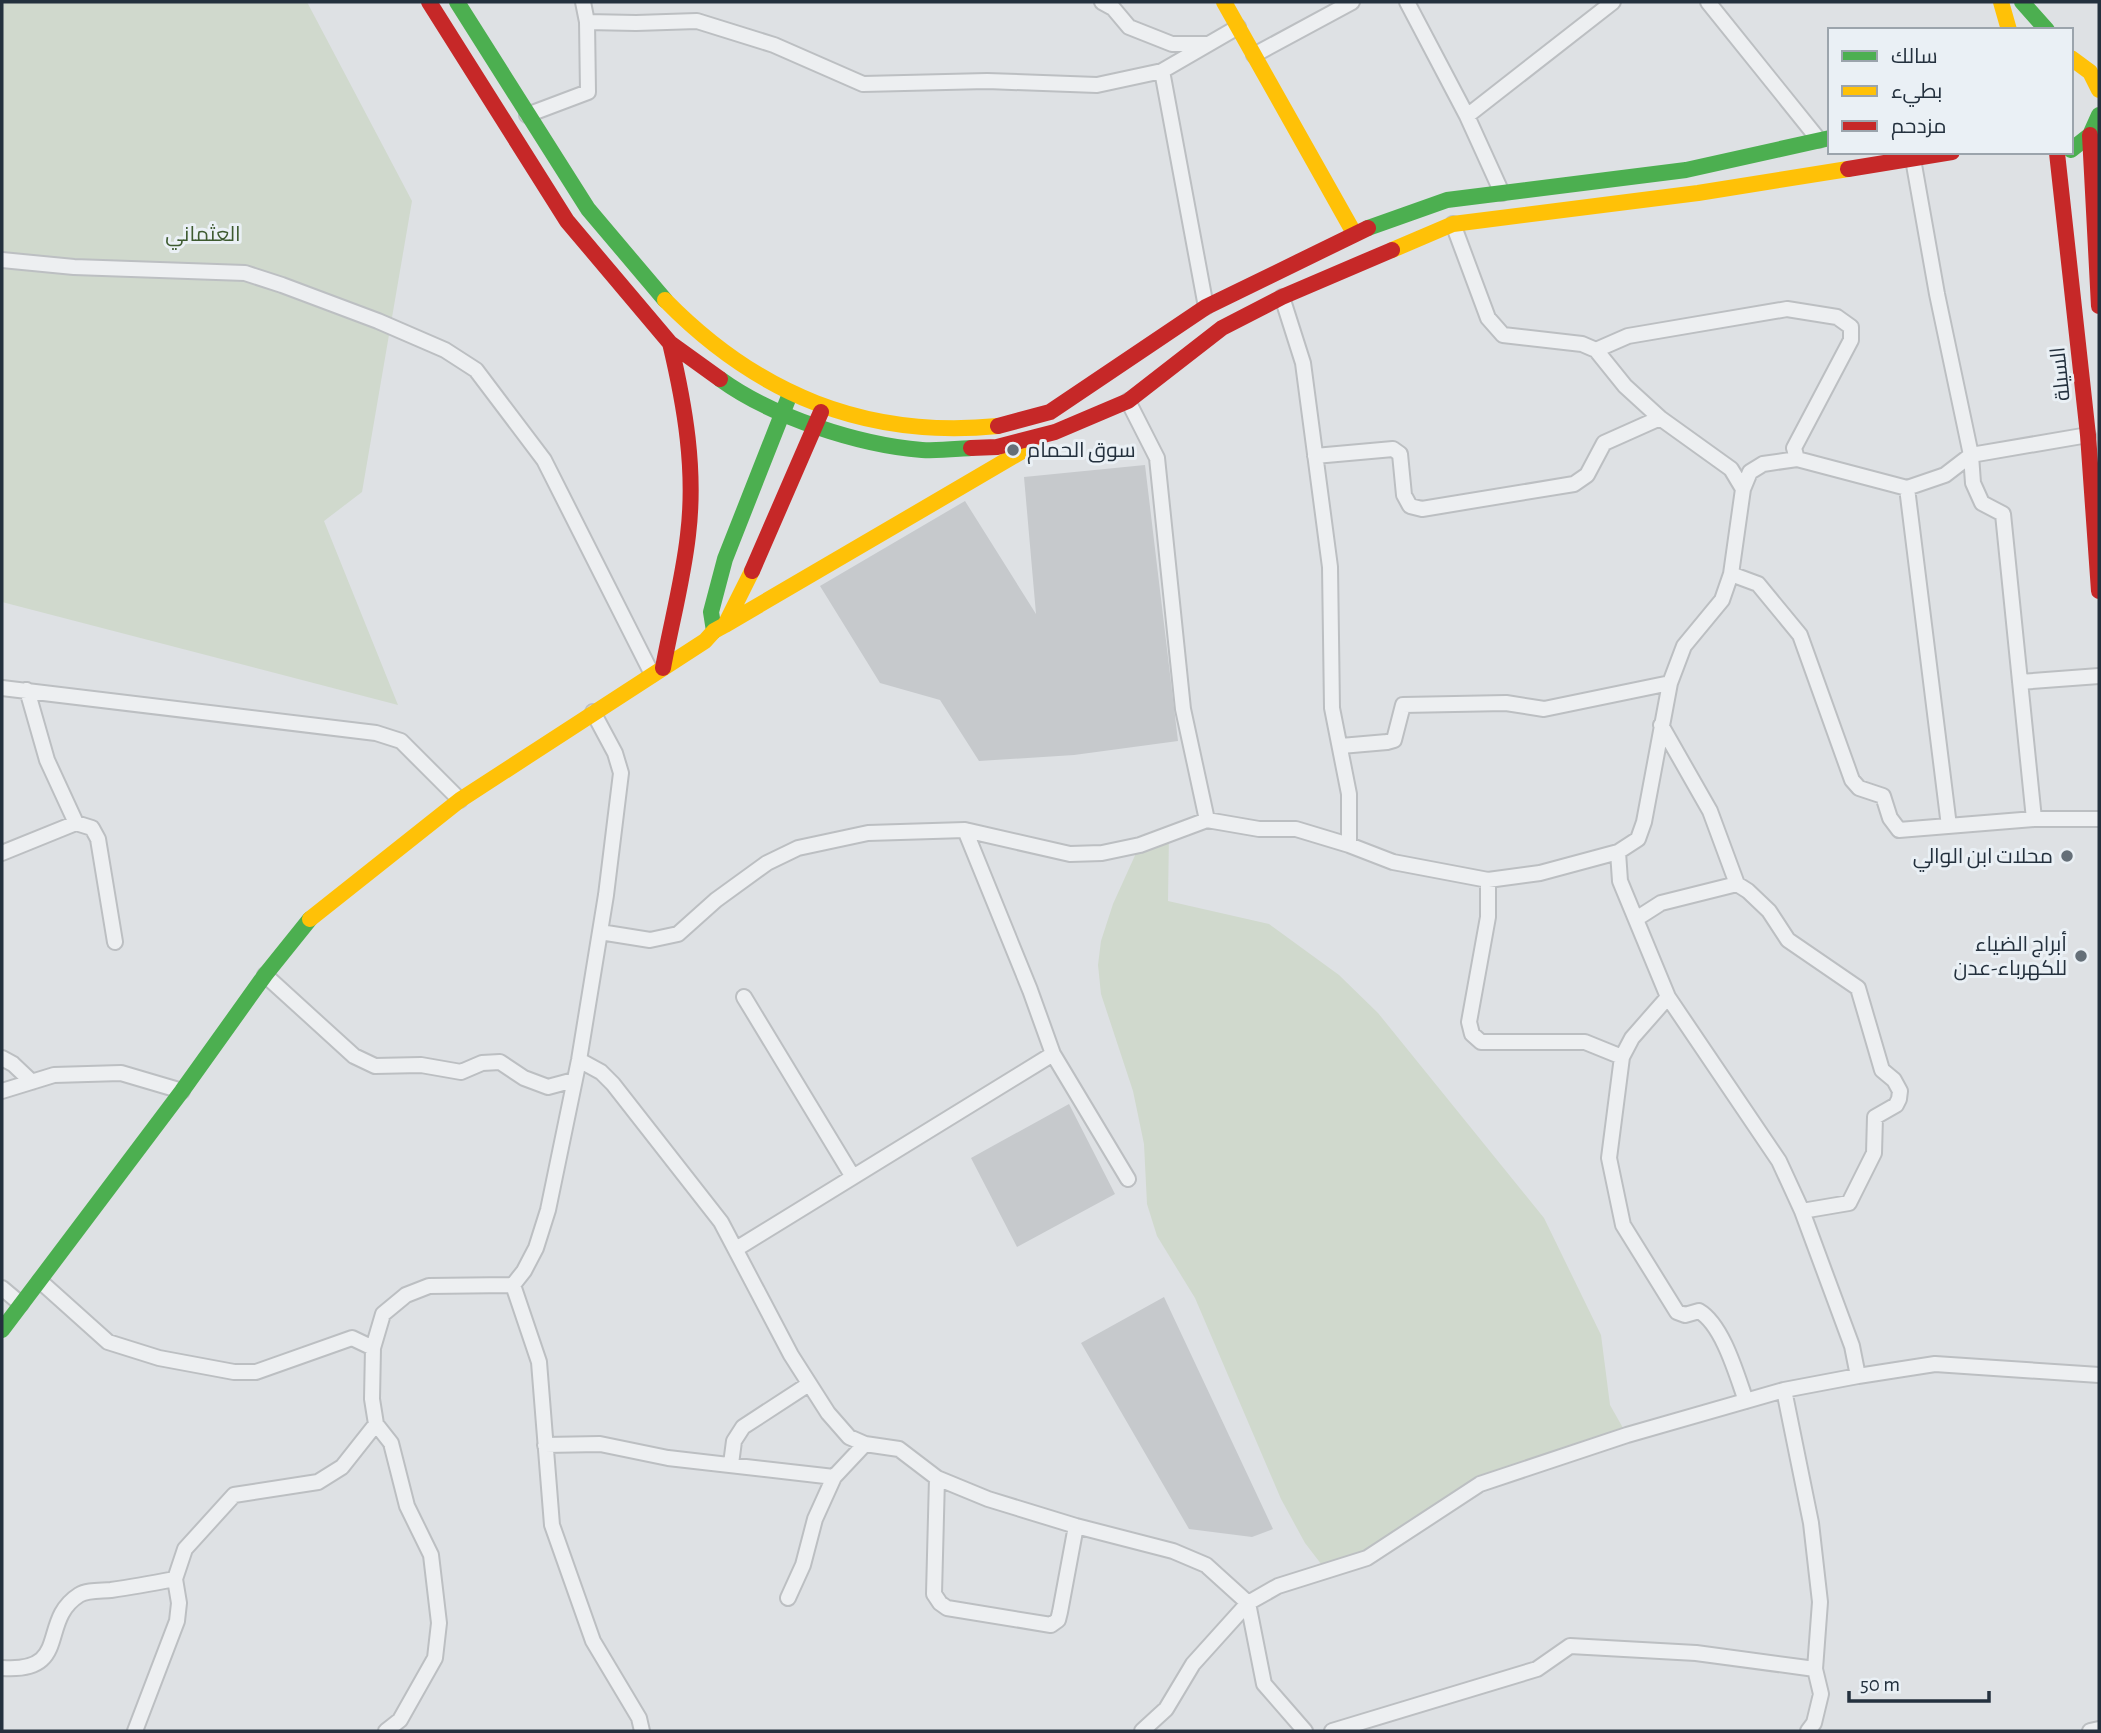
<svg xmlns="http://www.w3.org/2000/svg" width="2101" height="1733" font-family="'Alegreya Sans',Cairo,sans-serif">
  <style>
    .green { fill: #d0d9cd }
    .building { fill: #c6c9cc }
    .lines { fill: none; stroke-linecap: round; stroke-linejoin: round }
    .street-casing { stroke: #bcbfc2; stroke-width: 18 }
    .street { stroke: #edeff1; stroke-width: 14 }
    .fast { stroke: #4caf50; stroke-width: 16 }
    .slow { stroke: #ffc107; stroke-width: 16 }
    .jam { stroke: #c62828; stroke-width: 16 }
    .poi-dot { fill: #656f78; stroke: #eaf0f5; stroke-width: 2.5 }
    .labels { text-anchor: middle; stroke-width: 6; stroke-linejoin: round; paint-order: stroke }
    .park-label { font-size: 21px; fill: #3e5b30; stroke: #eaf0f5 }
    .street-label { font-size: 21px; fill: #24313e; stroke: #eaf0f5 }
    .poi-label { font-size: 21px; fill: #24313e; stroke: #eaf0f5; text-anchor: end }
  </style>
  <rect width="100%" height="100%" fill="#dee1e4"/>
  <!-- green -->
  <path class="green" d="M2 2H307L412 201 362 492 324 521 398 705 2 602Z
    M1169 833 1168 901 1269 924 1339 975 1378 1013 1544 1218 1601 1335 1610 1405 1627 1435 1480 1484 1328 1573 1305 1543 1281 1499 1195 1298 1157 1236 1147 1204 1144 1144 1133 1091 1101 994 1098 965 1101 941 1113 904 1137 851Z"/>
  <!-- building -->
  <path class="building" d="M1145 465 1178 741 1074 755 979 761 940 700 880 683 820 586 965 501 1036 614 1024 477Z
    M1069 1104 1115 1194 1017 1247 971 1158Z
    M1164 1297 1273 1529 1252 1537 1189 1529 1081 1343Z"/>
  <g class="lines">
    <!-- street casing -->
    <g class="street-casing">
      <path id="street" d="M1102 2 1113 8 1129 27 1172 44H1206
        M1407 2 1467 116 1502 193
        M1708 2 1819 140
        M587 22 636 23 697 21 774 45 863 84 987 81 1097 85 1162 71
        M1254 55 1352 2
        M527 115 588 92 587 22 583 2
        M1467 116 1613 2
        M1913 159 1937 294 1971 455 1973 483 1982 503 2003 514 2034 819
        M1453 224 1488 318 1503 335 1582 344 1596 350 1625 386 1660 418 1731 469 1743 489
        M2 260 74 267 245 273 282 285 378 321 445 350 476 370 544 460 652 674
        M1282 297 1303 363 1330 567 1332 708 1349 794V845
        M1206 307 1162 71 1238 27
        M1596 350 1628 336 1787 309 1837 317 1851 327V340L1794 448 1797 459
        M1128 401 1157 458 1183 709 1207 820
        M1315 456 1393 449 1400 454 1404 495 1410 506 1422 509 1574 484 1587 475 1604 443 1660 418
        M1907 488 1949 826
        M1731 574 1758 584 1800 635 1852 780 1859 788 1883 796 1890 818 1899 830 2034 819H2099
        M2020 682 2099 676
        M2 688 376 733 401 741 460 800
        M1661 725 1710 811 1737 884 1748 891 1769 911 1788 940 1858 988 1882 1070 1894 1080 1900 1091 1899 1099 1896 1105 1875 1117 1874 1153 1849 1203 1802 1211
        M1341 746 1387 742 1394 740 1403 705 1506 703 1544 709 1670 683
        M76 823 92 828 98 839 115 942
        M965 830 1030 990 1053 1054 1128 1179
        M1618 852 1620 881 1668 997 1779 1161 1802 1211 1852 1346 1858 1376
        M2 853 76 823 47 760 27 690
        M1488 880V917L1469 1022 1472 1034 1481 1042H1585L1622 1057
        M1636 919 1661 903 1737 884
        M600 932 650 940 678 934 716 900 767 863 798 848 868 833 965 830 1070 854 1102 853 1140 845 1207 820 1259 829H1296L1349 845 1393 862 1488 880 1540 873 1618 852 1638 839 1644 822 1670 683 1684 646 1722 600 1731 574 1743 489 1750 472 1763 464 1797 459 1907 488 1945 475 1971 455 2088 435
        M265 975 354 1056 375 1066 421 1065 461 1072 482 1063 500 1062 524 1078 548 1087 574 1080
        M744 997 853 1177
        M1668 997 1632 1038 1622 1057 1609 1158 1623 1225 1677 1312 1685 1315 1699 1311C1723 1325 1737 1376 1746 1401
        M2 1058 13 1064 32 1082
        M579 1060 601 1072 613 1084 721 1222 791 1355 828 1413 849 1437 865 1444 899 1449 937 1478 988 1499 1076 1526 1173 1551 1206 1565 1248 1603 1264 1684 1305 1731
        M2 1091 54 1075 121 1073 182 1091
        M736 1249 1053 1054
        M40 1281 108 1342 159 1358 234 1372H256L352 1338 373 1348
        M513 1285 539 1362 552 1525 593 1641 639 1718 642 1731
        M2 1288 21 1304
        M1784 1390 1811 1523 1820 1602 1815 1669 1821 1694 1814 1723 1808 1731
        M545 1445 600 1444 668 1458 834 1477
        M731 1464 734 1441 743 1427 809 1384
        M937 1478 934 1594 940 1603 947 1608 1051 1625 1058 1620 1060 1612 1076 1526
        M788 1598 803 1565 815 1519 834 1477 865 1444
        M2 1668C72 1673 38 1621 79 1595 87 1590 101 1591 111 1590 132 1587 154 1583 175 1579
        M135 1731 177 1621 179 1603 175 1579 185 1549 234 1495 318 1482 342 1467 376 1424
        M386 1731 400 1720 435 1658 439 1623 431 1555 407 1506 391 1443 376 1424 372 1399 373 1348 383 1314 406 1295 429 1286 513 1285 524 1271 536 1248 548 1210 579 1060 606 895 621 773 615 753 593 712
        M1142 1731 1166 1709 1193 1664 1248 1603 1278 1586 1367 1558 1480 1484 1627 1435 1784 1390 1858 1376 1935 1364 2099 1375
        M1332 1731 1537 1669 1570 1646 1696 1653 1815 1669
        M2090 1731 2099 1729"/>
    </g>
    <!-- street -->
    <use href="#street" class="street"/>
    <!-- fast -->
    <path class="fast" d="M457 2 588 209 665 300
      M2022 2 2047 30
      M2071 150 2090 135 2099 115
      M1368 228 1447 200 1686 170 1830 138
      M720 379C772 417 859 445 922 450 938 451 955 449 971 448
      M714 631 711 612 725 559 788 399
      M2 1330 182 1091 265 975 310 919"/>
    <!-- slow -->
    <path class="slow" d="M1224 2 1354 233
      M2001 2 2009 30
      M2071 58 2090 72 2099 90
      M1392 250 1453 224 1698 193 1848 169
      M665 300C757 394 865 439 998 426
      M725 625 1031 446
      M310 919 460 800 705 641 714 631 725 625 752 571"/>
    <!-- jam -->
    <path class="jam" d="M429 2 567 221 670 343 720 379
      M2090 135 2099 306
      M2057 153 2088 435 2099 591
      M1848 169 1952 152
      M998 426 1050 412 1206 307 1368 228
      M971 448 997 447 1055 432 1128 401 1222 328 1282 297 1392 250
      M752 571 821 412
      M663 668C671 624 683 580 688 535 696 470 685 406 670 343"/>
  </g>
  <!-- markers -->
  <g class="poi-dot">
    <circle cx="1013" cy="450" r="7"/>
    <circle cx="2067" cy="856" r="7"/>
    <circle cx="2081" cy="956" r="7"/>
  </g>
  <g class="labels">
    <!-- park labels -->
    <g class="park-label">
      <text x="203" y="241">العثماني</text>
    </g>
    <!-- street labels -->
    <g class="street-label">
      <text transform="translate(2060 374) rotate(-96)" y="7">السيلة</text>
    </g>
    <!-- poi labels -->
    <g class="poi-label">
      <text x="1027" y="457" text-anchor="start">سوق الحمام</text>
      <text x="2053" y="863">محلات ابن الوالي</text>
      <text x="2067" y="951">أبراج الضياء<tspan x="2067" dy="24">للكهرباء-عدن</tspan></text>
    </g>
  </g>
  <!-- border -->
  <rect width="2101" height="1733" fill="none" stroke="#24313e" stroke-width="7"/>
  <!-- legend -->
  <rect x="1828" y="28" width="245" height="126" fill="#eaf0f5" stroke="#9ba4ac" stroke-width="2"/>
  <rect x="1842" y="51" width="35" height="10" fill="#4caf50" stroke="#9ba4ac" stroke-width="2"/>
  <text x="1891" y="63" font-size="21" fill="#24313e">سالك</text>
  <rect x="1842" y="86" width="35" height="10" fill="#ffc107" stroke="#9ba4ac" stroke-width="2"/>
  <text x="1891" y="98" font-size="21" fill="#24313e">بطيء</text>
  <rect x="1842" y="121" width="35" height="10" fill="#c62828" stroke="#9ba4ac" stroke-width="2"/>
  <text x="1891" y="133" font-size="21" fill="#24313e">مزدحم</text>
  <!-- scale -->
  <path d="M1849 1691v10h140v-10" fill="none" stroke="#24313e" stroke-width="3.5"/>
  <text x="1860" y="1691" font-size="21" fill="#24313e" stroke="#eaf0f5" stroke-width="5" paint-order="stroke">50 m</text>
</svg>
